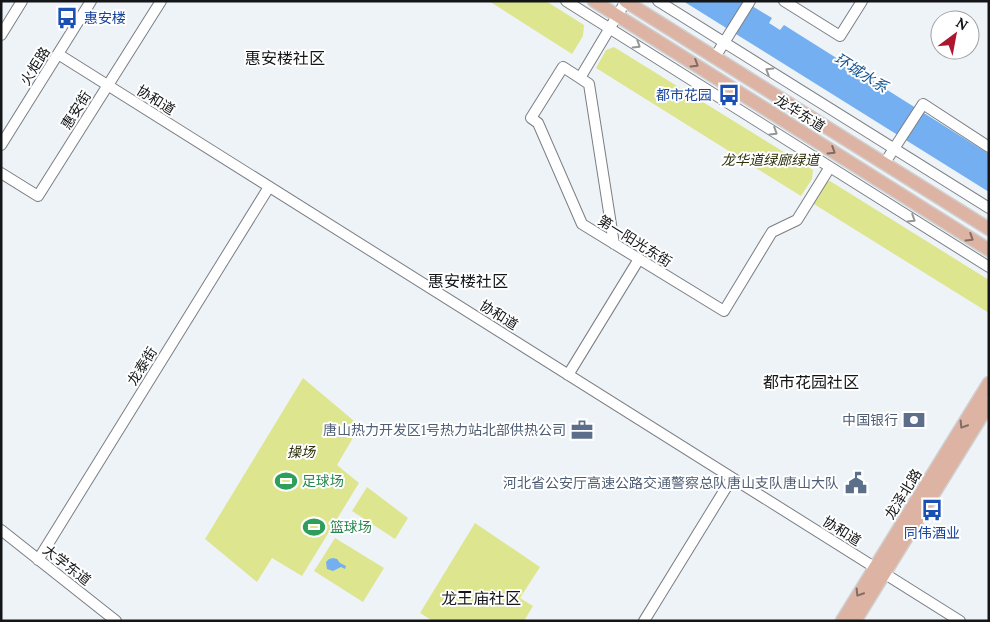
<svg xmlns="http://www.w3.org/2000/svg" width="990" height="622" font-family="Lora,'Noto Sans SC',serif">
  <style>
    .green { fill: #dde68e }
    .water { fill: #73aff1 }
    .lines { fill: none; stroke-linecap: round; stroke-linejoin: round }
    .minor-casing { stroke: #7b7f84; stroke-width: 12 }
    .major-casing { stroke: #d0d0d1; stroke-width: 15 }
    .minor { stroke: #fff; stroke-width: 10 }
    .major { stroke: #ddb4a3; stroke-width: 12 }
    .oneway { stroke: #959697 }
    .oneway2 { stroke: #826c64 }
    .labels { text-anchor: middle; stroke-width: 4; stroke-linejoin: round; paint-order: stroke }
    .transit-label { font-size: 14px; fill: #164399; stroke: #fff; text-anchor: start }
    .street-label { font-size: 14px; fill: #131517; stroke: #fff }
    .park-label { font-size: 14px; font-style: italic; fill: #2e310a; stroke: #fff }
    .service-label { font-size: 14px; fill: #4e5e75; stroke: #fff; text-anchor: end }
    .leisure-label { font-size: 14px; fill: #27864d; stroke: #fff; text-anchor: start }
    .water-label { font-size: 15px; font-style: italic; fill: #165591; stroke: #fff }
    .quarter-label { font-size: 16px; fill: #131517; stroke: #fff }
  </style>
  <rect width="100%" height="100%" fill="#eef3f8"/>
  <!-- green -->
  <path class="green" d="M489 1H546L584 25 583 36 572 54Z
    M614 47 813 170 812 179 801 196 596 68 606 50Z
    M830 181 989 280V313L809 201 820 183Z
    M303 378 360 426 337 465 359 483 302 576 272 558 257 582 205 539Z
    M367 487 408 518 395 539 352 511Z
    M475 523 540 567 520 598 533 606 524 621H433L420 613Z
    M335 538 384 568 363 602 314 571Z"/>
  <!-- water -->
  <path class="water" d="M683 1H744L772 18 769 23 780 30 784 25 989 154V192Z
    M333 558 337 559 340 563 346 566 345 569 341 567 333 571 327 569 326 562 329 559Z"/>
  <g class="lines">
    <!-- minor casing -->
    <g class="minor-casing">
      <path id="minor" d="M566 1 989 267
        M626 1 580 78 563 67 531 118 538 123 582 224 724 311 772 232 797 220 830 167
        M658 1 989 208
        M784 1 840 36 862 1
        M1 35 22 1
        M58 54 960 621
        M715 57 750 1
        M580 78 589 84 614 244
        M1 145 91 1
        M884 164 923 104 989 147
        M1 173 38 196 161 1
        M568 375 639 259
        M1 530 116 621
        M38 560 269 187
        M644 621 732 478"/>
    </g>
    <!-- major casing -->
    <g class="major-casing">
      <path id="major" d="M594 1 989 250
        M625 1 989 229
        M842 621 989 383
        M855 621 989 404"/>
    </g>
    <!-- minor -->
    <use href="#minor" class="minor"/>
    <!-- major -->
    <use href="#major" class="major"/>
  </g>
  <!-- one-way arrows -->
  <defs><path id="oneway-chevron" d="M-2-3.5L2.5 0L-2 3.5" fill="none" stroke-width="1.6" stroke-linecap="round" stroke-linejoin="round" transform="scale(1.25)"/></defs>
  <g class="oneway">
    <use href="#oneway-chevron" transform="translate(637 45) rotate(32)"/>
    <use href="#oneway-chevron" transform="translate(769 71) rotate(-148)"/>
    <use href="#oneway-chevron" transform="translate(774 132) rotate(32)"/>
    <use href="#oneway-chevron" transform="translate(912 219) rotate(32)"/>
  </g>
  <g class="oneway2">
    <use href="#oneway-chevron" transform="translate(695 64) rotate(32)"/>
    <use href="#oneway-chevron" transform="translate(832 151) rotate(32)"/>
    <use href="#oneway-chevron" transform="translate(970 238) rotate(32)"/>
    <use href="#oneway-chevron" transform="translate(963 425) rotate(122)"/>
    <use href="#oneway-chevron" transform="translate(859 593) rotate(122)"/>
  </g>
  <!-- icons -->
  <defs>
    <g id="bus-bare" transform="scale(1.725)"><path d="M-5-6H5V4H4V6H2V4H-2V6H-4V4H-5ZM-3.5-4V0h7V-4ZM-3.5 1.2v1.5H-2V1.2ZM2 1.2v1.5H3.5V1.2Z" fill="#1a4fb4" stroke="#fff" stroke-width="2.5" paint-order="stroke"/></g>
    <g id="bank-bare" transform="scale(1.725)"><path d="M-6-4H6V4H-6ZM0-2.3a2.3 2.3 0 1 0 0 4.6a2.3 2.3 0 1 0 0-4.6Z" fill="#5c6f8a" stroke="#fff" stroke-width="2.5" paint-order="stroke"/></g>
    <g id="office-bare" transform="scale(1.725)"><path d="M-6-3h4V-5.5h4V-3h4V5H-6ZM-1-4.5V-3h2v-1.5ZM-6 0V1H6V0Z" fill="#5c6f8a" stroke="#fff" stroke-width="2.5" paint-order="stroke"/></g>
    <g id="stadium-bare" transform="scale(1.725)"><path d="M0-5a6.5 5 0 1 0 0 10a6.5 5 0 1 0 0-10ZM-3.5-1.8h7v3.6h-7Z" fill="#2e9e5b" stroke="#fff" stroke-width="2.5" paint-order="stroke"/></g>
    <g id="civic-bare" transform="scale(1.725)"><path d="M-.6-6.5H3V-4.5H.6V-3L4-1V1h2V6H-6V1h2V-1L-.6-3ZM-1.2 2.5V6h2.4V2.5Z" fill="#5c6f8a" stroke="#fff" stroke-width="2.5" paint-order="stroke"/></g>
  </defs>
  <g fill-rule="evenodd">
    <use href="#bus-bare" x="67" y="18"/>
    <use href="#bus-bare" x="729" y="95"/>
    <use href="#bank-bare" x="914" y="420"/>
    <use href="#office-bare" x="582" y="430"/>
    <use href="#stadium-bare" x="286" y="481"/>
    <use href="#civic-bare" x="856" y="483"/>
    <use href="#bus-bare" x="932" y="510"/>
    <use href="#stadium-bare" x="314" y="527"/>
  </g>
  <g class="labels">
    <!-- transit labels -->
    <g class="transit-label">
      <text x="84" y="23">惠安楼</text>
      <text x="712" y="100" text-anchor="end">都市花园</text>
      <text x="932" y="538" text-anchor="middle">同伟酒业</text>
    </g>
    <!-- street labels -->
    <g class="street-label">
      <text transform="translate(35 66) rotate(-58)" y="5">火炬路</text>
      <text transform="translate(156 100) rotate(32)" y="5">协和道</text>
      <text transform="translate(76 110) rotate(-58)" y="5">惠安街</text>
      <text transform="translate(800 113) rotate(32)" y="5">龙华东道</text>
      <text transform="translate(635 241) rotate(32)" y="5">第一阳光东街</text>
      <text transform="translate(499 315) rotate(32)" y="5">协和道</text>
      <text transform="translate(142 366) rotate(-58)" y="5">龙泰街</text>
      <text transform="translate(903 494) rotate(-58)" y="5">龙泽北路</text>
      <text transform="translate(842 531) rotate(32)" y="5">协和道</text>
      <text transform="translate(67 565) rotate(38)" y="5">大学东道</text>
    </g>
    <!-- park labels -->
    <g class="park-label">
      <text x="770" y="165">龙华道绿廊绿道</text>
      <text x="301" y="457">操场</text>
    </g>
    <!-- service labels -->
    <g class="service-label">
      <text x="898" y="425">中国银行</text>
      <text x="566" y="435">唐山热力开发区1号热力站北部供热公司</text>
      <text x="839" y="488">河北省公安厅高速公路交通警察总队唐山支队唐山大队</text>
    </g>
    <!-- leisure labels -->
    <g class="leisure-label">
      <text x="302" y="486">足球场</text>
      <text x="330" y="532">篮球场</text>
    </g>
    <!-- water labels -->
    <g class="water-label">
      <text transform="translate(861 73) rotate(32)" y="5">环城水系</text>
    </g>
    <!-- quarter labels -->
    <g class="quarter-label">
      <text x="285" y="64">惠安楼社区</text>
      <text x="468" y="287">惠安楼社区</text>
      <text x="811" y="388">都市花园社区</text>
      <text x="481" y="604">龙王庙社区</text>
    </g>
  </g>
  <!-- border -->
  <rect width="990" height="622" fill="none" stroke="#131517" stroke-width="5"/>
  <!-- north arrow -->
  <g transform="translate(955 35) rotate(32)"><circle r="24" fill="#ffffff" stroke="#a1a1a2"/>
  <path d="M0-4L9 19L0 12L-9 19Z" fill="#ac172f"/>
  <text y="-8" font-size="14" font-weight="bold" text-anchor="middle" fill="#131517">N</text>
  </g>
</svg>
